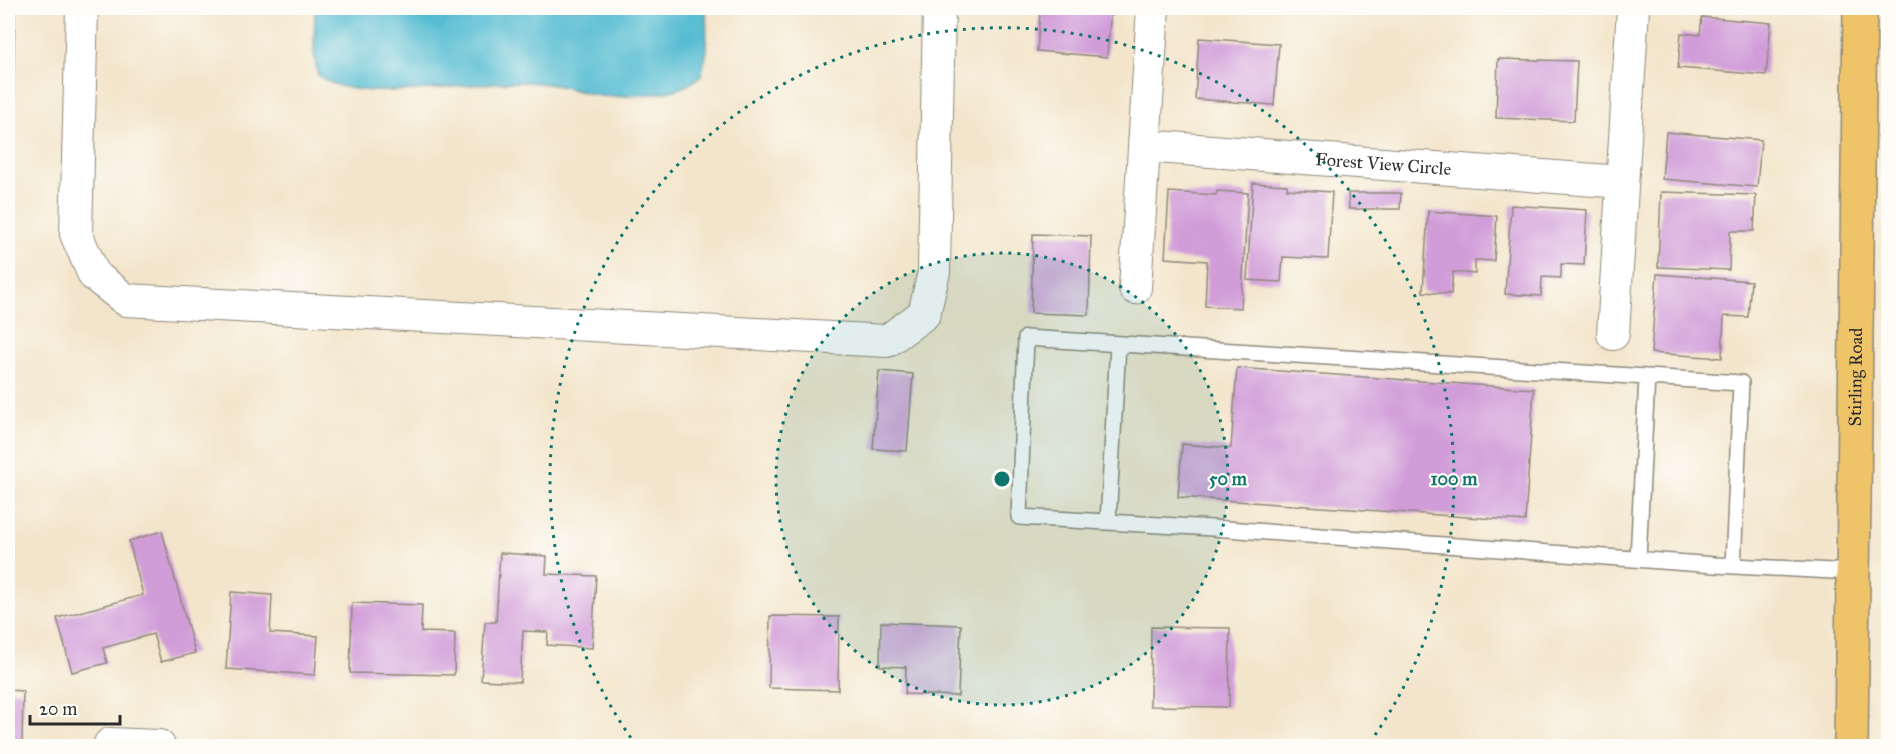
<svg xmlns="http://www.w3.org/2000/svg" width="1896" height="754" font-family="'IM FELL Great Primer',serif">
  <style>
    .water { fill: #54bcd2; stroke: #40747e; stroke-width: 1.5 }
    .building { fill: #d19dd9 }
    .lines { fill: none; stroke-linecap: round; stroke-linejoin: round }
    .service-casing { stroke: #8f887b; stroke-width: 18 }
    .minor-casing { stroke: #8f887b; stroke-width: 34 }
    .primary-casing { stroke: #8f887b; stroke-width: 36 }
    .service { stroke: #fff; stroke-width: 15 }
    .minor { stroke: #fff; stroke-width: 32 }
    .primary { stroke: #efc469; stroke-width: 33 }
    .ring { fill: none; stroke: #0f766e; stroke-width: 3; stroke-dasharray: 3 6 }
    .labels { text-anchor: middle; stroke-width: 4.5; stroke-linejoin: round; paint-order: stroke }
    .street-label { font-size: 18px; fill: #2b2b2b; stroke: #fdfcf7 }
    .centre { fill: #0f766e; stroke: #fdfcf7; stroke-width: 3 }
    .ring-label { font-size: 18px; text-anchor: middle; font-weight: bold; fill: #0f766e; stroke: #fdfcf7; stroke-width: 4.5; stroke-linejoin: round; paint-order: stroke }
  </style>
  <rect width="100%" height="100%" fill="#fdfcf7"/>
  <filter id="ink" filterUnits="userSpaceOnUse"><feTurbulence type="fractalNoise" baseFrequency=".0167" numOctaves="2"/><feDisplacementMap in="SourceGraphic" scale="12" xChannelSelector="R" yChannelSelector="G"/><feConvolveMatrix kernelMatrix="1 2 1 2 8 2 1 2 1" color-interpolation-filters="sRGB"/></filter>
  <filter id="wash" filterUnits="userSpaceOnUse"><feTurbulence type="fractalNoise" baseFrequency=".008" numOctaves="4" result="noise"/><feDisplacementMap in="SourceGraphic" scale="24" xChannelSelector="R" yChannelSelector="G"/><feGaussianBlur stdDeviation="1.35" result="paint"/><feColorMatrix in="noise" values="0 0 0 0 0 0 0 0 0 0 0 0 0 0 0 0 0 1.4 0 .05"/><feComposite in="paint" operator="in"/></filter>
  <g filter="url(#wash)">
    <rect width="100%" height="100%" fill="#f3e5cb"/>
    <!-- water -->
    <path class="water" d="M315 8H706L707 50 701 76C695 81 689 85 681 88 665 94 613 99 595 95 566 88 546 81 514 82 467 82 354 107 318 75L314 54Z"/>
    <g id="blocks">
      <!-- building -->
      <path class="building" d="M8 8H15L13 97H8Z
        M1017 8H1111L1107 57 1037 51 1040 12 1016 10Z
        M1702 17 1771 23 1766 75 1678 68 1681 33 1700 35Z
        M1199 38 1279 44 1274 105 1195 99Z
        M1498 59 1577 61 1574 121 1496 118Z
        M1666 132 1761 140 1757 187 1662 179Z
        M1253 183 1287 185V189L1332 192 1328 259 1283 257 1281 282 1247 280Z
        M1217 191 1248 193 1241 308 1205 306 1207 261 1165 258 1169 192 1216 195Z
        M1661 192 1756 195 1754 231H1730L1729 270 1658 267Z
        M1348 193H1401L1400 209H1349Z
        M1511 205 1587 210 1584 265 1561 264V278L1542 277 1541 296 1505 294Z
        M1428 211 1497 216 1494 261 1475 260V274L1453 272 1451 294 1423 292Z
        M1033 234 1091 236 1089 315 1031 313Z
        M1657 274 1751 281 1748 317 1724 316 1722 358 1651 353Z
        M1237 368 1534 389 1525 521 1178 497 1182 444 1231 448Z
        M879 371 913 374 907 451 873 449Z
        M162 531 195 653 161 662 153 634 103 648 107 663 72 672 57 618 143 595 129 541Z
        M500 553 547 556 546 574 596 576 592 648 547 645 548 632 523 631 520 682 481 680 485 622H496Z
        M231 592 272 595 270 633 318 636 315 675 226 669Z
        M352 603 422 605 421 632 455 633 454 675 350 673Z
        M770 616 839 617 838 690 769 688Z
        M881 622 961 625 958 696 905 694 906 667 880 666Z
        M1151 627 1230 628 1229 707 1150 706Z
        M8 690 23 691 22 746H8Z"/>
    </g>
  </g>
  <g filter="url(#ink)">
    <use href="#blocks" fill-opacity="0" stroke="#8f887b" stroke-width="1.5"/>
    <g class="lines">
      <!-- service casing -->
      <g class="service-casing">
        <path id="service" d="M1647 377 1026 338 1019 517 1213 528 1715 565 1852 572
          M1108 522 1118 345
          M1638 559 1647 377 1741 383 1733 566"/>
      </g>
      <!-- minor casing -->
      <g class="minor-casing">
        <g id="minor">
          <path d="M82 8 76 234 94 275 126 300 887 341 924 314 934 272 939 8"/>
          <path id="s1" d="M1144 146 1622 182"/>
          <path d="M1135 288 1153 8"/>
          <path d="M1613 334 1633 8"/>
          <path d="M110 744 159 746"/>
        </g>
      </g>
      <!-- primary casing -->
      <g class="primary-casing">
        <g id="primary">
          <path id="s2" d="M1851 746 1860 8"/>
        </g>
      </g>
      <!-- service -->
      <use href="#service" class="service"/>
      <!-- minor -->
      <use href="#minor" class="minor"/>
      <!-- primary -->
      <use href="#primary" class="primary"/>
    </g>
  </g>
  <!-- distance rings -->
  <circle cx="1002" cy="479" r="226" fill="#0f766e" fill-opacity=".12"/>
  <g class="ring">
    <circle cx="1002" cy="479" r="226"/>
    <path d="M636 745A452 452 0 1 1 1368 745"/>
  </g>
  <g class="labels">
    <!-- street labels -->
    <g class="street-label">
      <text dy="6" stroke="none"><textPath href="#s1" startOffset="240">Forest View Circle</textPath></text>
      <text dy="6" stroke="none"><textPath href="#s2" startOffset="369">Stirling Road</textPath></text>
    </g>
  </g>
  <circle cx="1002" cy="479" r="9" class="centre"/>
  <g class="ring-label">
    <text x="1228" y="485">50 m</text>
    <text x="1454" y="485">100 m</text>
  </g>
  <!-- margin -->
  <rect width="1896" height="754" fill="none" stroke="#fdfcf7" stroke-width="30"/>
  <!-- scale -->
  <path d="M30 715v9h90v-9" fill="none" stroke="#2b2b2b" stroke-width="3"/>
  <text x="39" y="715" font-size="18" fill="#2b2b2b" stroke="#fdfcf7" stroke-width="4.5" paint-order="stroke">20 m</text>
</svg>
